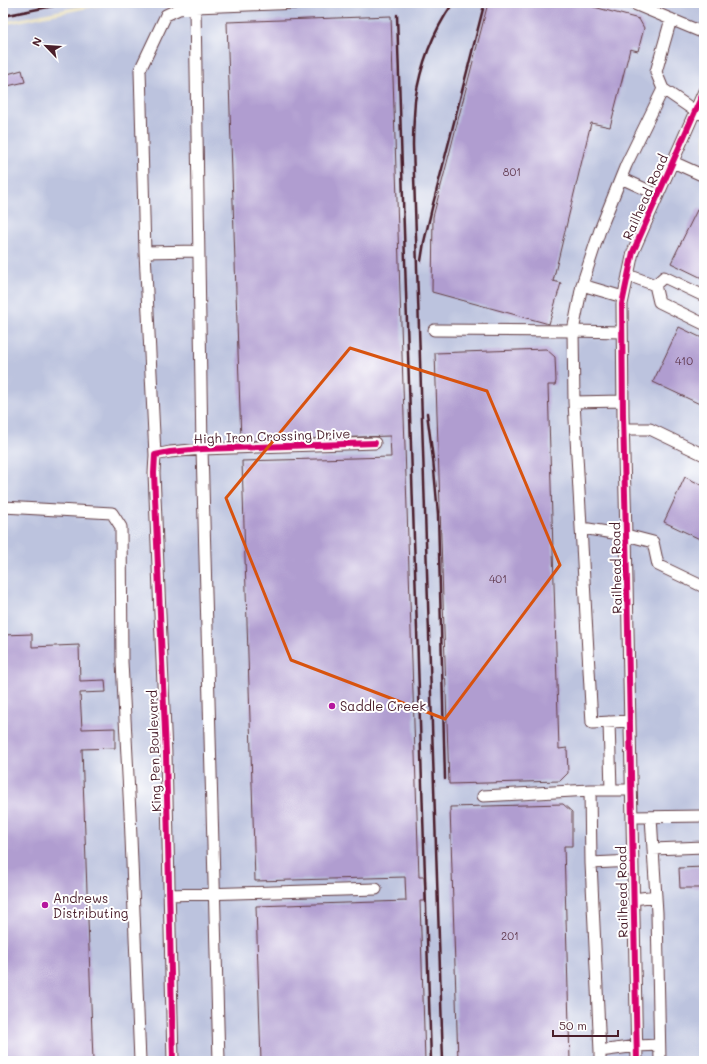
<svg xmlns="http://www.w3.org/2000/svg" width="707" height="1064" font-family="Mali,sans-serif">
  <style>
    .industrial { fill: #bcc3de }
    .building { fill: #b09dd0 }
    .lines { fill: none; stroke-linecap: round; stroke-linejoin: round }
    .minor-casing { stroke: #623c42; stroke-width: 13 }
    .minor { stroke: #fff; stroke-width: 11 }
    .rail { stroke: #4a1f2b; stroke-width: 2.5 }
    .cycleway-casing { stroke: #fff; stroke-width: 8 }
    .cycleway { stroke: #d6006c; stroke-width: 6 }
    .marked { fill: none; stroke: #d8530f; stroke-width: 3; stroke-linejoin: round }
    .poi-dot { fill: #b5179e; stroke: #fff; stroke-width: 1.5 }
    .labels { text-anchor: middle; stroke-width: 4; stroke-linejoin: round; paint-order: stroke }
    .number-label { font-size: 11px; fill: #643e54 }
    .street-label { font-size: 13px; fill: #4a1f2b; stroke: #fff }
    .poi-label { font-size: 13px; fill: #4a1f2b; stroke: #fff; text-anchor: start }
  </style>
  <rect width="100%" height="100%" fill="#fff"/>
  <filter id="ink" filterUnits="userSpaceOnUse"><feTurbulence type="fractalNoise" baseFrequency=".025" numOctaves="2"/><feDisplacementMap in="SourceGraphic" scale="8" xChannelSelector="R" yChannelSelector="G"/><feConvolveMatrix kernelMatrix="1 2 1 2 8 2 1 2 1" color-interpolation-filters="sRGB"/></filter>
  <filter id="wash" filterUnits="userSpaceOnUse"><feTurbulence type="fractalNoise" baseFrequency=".012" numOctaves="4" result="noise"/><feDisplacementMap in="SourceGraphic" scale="16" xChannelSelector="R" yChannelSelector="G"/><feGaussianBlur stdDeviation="0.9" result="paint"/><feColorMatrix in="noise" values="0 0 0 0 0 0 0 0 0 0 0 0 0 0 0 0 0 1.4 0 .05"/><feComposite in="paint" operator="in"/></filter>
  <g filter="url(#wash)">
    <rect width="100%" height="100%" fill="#ebe2c1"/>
    <!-- industrial -->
    <path class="industrial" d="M3 3H95L3 22Z
      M114 3H704V1061H3V25Z"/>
    <g id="blocks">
      <!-- building -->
      <path class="building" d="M488 3H579L639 19 644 28 638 51 630 49 610 127 591 123 553 281 561 283 549 324 432 292 433 217Z
        M391 16 419 877H424L425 901H420L425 1061H261L256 906 406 901 405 877 255 881 242 461 391 457 390 436 241 441 227 22Z
        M22 70 25 82 3 87V80L4 79V75Z
        M698 208 704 210V279L671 263Z
        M679 327 704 339V406L653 382Z
        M546 349 555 357 556 381 555 385H548L559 749 567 748 568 773 560 781 449 784 435 353Z
        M685 477 704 486V541L664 522Z
        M32 634V647L79 645 80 681 105 680 106 692 80 693 82 729 115 728V748L82 749 93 1061H3V635Z
        M563 804 572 812V846H564L570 1061H458L450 807Z
        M704 867V888H680L679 868Z"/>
    </g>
  </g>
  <g filter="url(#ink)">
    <use href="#blocks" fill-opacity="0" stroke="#623c42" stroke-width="1"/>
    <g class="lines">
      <!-- minor casing -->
      <g class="minor-casing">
        <path id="minor" d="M632 3 704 33
          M663 89 656 72 671 19
          M673 162 704 176
          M621 178 658 195
          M145 252 140 70 166 15 179 9 195 7
          M628 275 655 285 659 302 704 324
          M582 285 623 297
          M655 285 664 277 704 296
          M434 330 573 331 582 285 600 230 626 165 663 89 695 111 704 115
          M622 332 573 331 574 402 592 723 630 721
          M574 402 622 401
          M623 429H650L704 455
          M155 455 145 252 198 251
          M3 507 112 513 121 527 122 662 130 813 140 1061
          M582 528 626 535 653 542 658 565 704 587
          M609 722 611 790
          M590 790 591 863 600 1051
          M483 796 590 790H631
          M632 817 704 816
          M651 817 657 913 660 1061
          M653 849 704 847
          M591 863 633 861
          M169 895 376 889
          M634 899 656 896
          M173 1061 166 754 154 473 155 455 170 452 202 449 375 443
          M219 1061 202 449 195 7 299 3
          M600 1061V1051L637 1046 659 1045
          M637 1061 626 535 623 416 622 304 633 252 704 91"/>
      </g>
      <!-- minor -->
      <use href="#minor" class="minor"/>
      <!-- rail -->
      <path class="rail" d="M397 15 431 1061
        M3 16 68 3
        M421 261 424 242 432 208 483 9
        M427 413 433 459 438 514 445 779
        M443 1061 413 145C413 130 414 116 415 101 420 67 433 32 453 3"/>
      <!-- cycleway casing -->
      <g class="cycleway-casing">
        <path id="cycleway" d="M173 1061 166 754 154 473 155 455 170 452 202 449 375 443
          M637 1061 626 535 623 416 622 304 633 252 704 91"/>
      </g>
      <!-- cycleway -->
      <use href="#cycleway" class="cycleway"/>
    </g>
  </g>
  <!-- marked area -->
  <path class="marked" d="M350 348 487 391 560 565 445 719 291 660 226 498Z"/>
  <!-- markers -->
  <g class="poi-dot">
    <circle cx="332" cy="706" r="4"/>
    <circle cx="45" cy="905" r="4"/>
  </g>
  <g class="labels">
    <!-- number labels -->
    <g class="number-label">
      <text x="512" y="176">801</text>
      <text x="684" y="365">410</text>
      <text x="498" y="583">401</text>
      <text x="510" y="940">201</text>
    </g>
    <!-- street labels -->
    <g class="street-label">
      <text transform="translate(645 197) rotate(-66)" y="5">Railhead Road</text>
      <text transform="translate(272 436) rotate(-2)" y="5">High Iron Crossing Drive</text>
      <text transform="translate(616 568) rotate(-91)" y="5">Railhead Road</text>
      <text transform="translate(154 751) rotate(-92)" y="5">King Pen Boulevard</text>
      <text transform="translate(622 892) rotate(-91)" y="5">Railhead Road</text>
    </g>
    <!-- poi labels -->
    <g class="poi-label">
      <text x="340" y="711">Saddle Creek</text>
      <text x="53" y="903">Andrews<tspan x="53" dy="15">Distributing</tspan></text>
    </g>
  </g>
  <!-- margin -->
  <rect width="707" height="1064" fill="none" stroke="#fff" stroke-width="16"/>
  <!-- north arrow -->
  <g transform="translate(46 46) rotate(295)" stroke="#ffffff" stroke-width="3" paint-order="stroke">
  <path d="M0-3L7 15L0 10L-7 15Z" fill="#4a1f2b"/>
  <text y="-6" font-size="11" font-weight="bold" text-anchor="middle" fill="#4a1f2b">N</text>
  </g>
  <!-- scale -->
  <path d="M553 1030v6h65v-6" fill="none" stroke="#4a1f2b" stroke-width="2"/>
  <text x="559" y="1030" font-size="12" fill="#4a1f2b" stroke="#ffffff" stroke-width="3" paint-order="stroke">50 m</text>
</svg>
